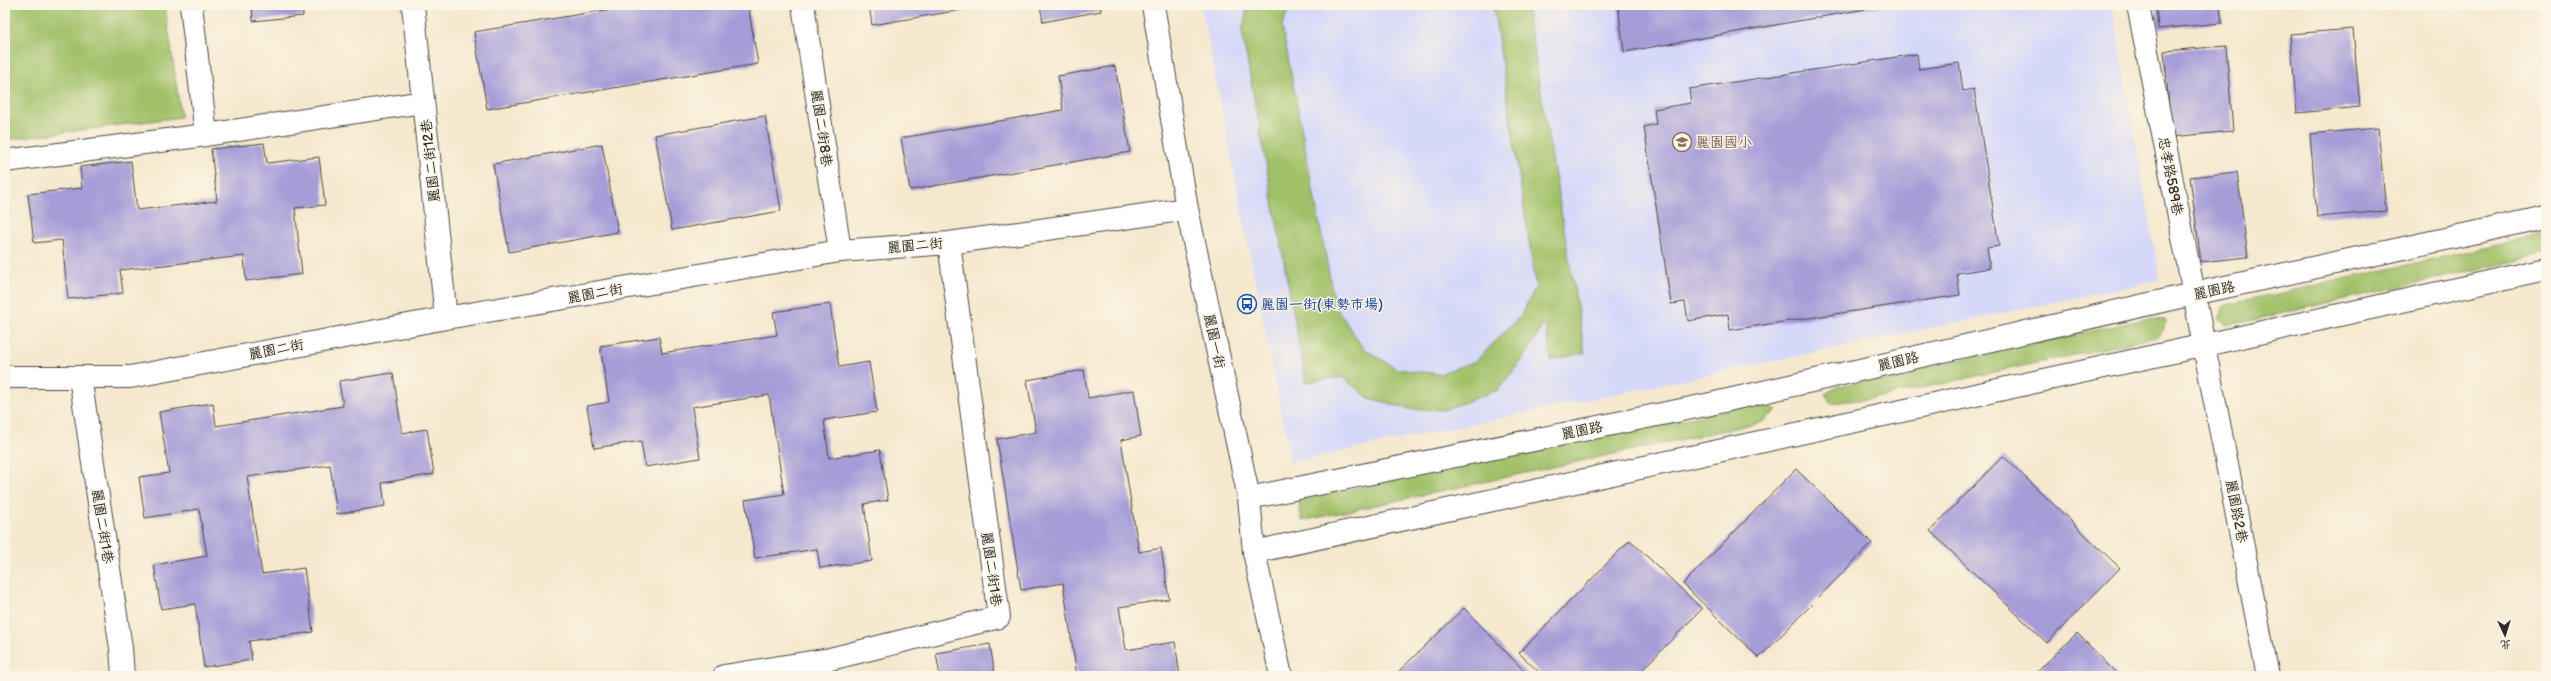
<svg xmlns="http://www.w3.org/2000/svg" width="2551" height="681" font-family="'Balsamiq Sans','LXGW WenKai TC',sans-serif">
  <style>
    .built { fill: #d5d8f9 }
    .green { fill: #a1c169; stroke: #66764a }
    .building { fill: #a59cd8 }
    .lines { fill: none; stroke-linecap: round; stroke-linejoin: round }
    .minor-casing { stroke: #494743; stroke-width: 24 }
    .minor { stroke: #fff; stroke-width: 22 }
    .labels { text-anchor: middle; stroke-width: 3; stroke-linejoin: round; paint-order: stroke }
    .street-label { font-size: 14px; fill: #2b2b2b; stroke: #fcf5e5 }
    .education-label { font-size: 14px; fill: #785e54; stroke: #fcf5e5; text-anchor: start }
    .transit-label { font-size: 14px; fill: #164399; stroke: #fcf5e5; text-anchor: start }
  </style>
  <rect width="100%" height="100%" fill="#fcf5e5"/>
  <filter id="ink" filterUnits="userSpaceOnUse"><feTurbulence type="fractalNoise" baseFrequency=".025" numOctaves="2"/><feDisplacementMap in="SourceGraphic" scale="8" xChannelSelector="R" yChannelSelector="G"/><feConvolveMatrix kernelMatrix="1 2 1 2 8 2 1 2 1" color-interpolation-filters="sRGB"/></filter>
  <filter id="wash" filterUnits="userSpaceOnUse"><feTurbulence type="fractalNoise" baseFrequency=".012" numOctaves="4" result="noise"/><feDisplacementMap in="SourceGraphic" scale="16" xChannelSelector="R" yChannelSelector="G"/><feGaussianBlur stdDeviation="0.9" result="paint"/><feColorMatrix in="noise" values="0 0 0 0 0 0 0 0 0 0 0 0 0 0 0 0 0 1.4 0 .05"/><feComposite in="paint" operator="in"/></filter>
  <g filter="url(#wash)">
    <rect width="100%" height="100%" fill="#f5e8ce"/>
    <!-- built -->
    <path class="built" d="M1201 5H2112L2160 280 1291 462Z"/>
    <!-- green -->
    <path class="green" d="M5 5H165L181 117 5 140Z
      M1248 5H1290L1282 26 1335 306 1363 348 1397 369 1439 374 1476 361 1521 315 1536 287 1493 5H1526L1585 353 1551 360 1545 322 1523 359 1498 390 1444 410 1410 409 1369 398 1342 377 1306 382 1242 32Z
      M2546 234V254L2225 326 2218 318 2223 306Z
      M2146 319 2165 320 2164 329 2157 337 1875 398 1831 403 1825 394 1836 387Z
      M1760 403 1777 410 1762 422 1302 521 1298 500Z"/>
    <g id="blocks">
      <!-- building -->
      <path class="building" d="M252 5H302L303 16 253 21Z
        M635 5H748L758 64 487 109 474 32Z
        M869 5H985V6L872 25Z
        M1040 5H1100L1101 11 1043 22Z
        M1618 5H1882V6L1624 52Z
        M2156 5H2220L2222 23 2158 29Z
        M2353 29 2360 107 2297 113 2290 34Z
        M2226 46 2233 131 2172 137 2164 51Z
        M1917 54 1919 69 1959 63 1963 91 1974 89 1999 246 1987 248 1990 268 1957 273 1960 295 1730 330 1728 314 1688 321 1685 302 1671 304 1644 127 1656 124 1654 109 1691 103 1689 89Z
        M1115 66 1130 152 910 190 901 138 1063 110 1058 76Z
        M765 116 781 211 672 230 655 135Z
        M2378 128 2386 211 2317 217 2310 134Z
        M264 143 267 163 319 157 325 205 295 208 302 274 246 281 244 256 120 270 123 293 68 299 62 240 34 243 28 194 82 188 80 167 131 161 137 210 217 201 211 149Z
        M602 144 618 232 509 252 493 164Z
        M2237 172 2248 257 2201 262 2190 177Z
        M830 304 839 367 869 362 877 412 824 420 829 458 880 450 888 500 864 504 872 561 820 568 817 549 755 558 745 500 784 494 769 395 692 407 700 458 645 467 641 441 594 448 587 406 609 402 600 346 659 337 662 353 777 335 773 312Z
        M1084 370 1088 398 1134 390 1141 436 1121 440 1139 552 1161 548 1169 599 1119 607 1126 650 1175 642 1180 676H1077L1063 583 1021 590 997 439 1036 432 1027 380Z
        M393 373 402 433 427 429 434 474 382 483 385 506 337 514 330 465 247 477 262 574 304 568 313 632 249 641 252 660 204 667 195 604 161 609 154 565 207 556 199 509 145 518 139 477 169 473 159 412 213 403 216 426 343 406 339 381Z
        M2003 456 2120 568 2047 643 1930 531Z
        M1796 469 1872 543 1759 658 1683 584Z
        M1630 540 1702 609 1636 676H1543L1519 653Z
        M1464 608 1529 676H1394Z
        M2077 633 2119 676H2033Z
        M990 644 995 676H940L936 653Z
        M838 671 839 676H810V675Z"/>
    </g>
  </g>
  <g filter="url(#ink)">
    <use href="#blocks" fill-opacity="0" stroke="#494743" stroke-width="1"/>
    <g class="lines">
      <!-- minor casing -->
      <g class="minor-casing">
        <path id="minor" d="M191 5 206 135
          M413 5 446 318
          M803 5 840 251
          M1153 5 1187 209 1249 498 1254 552 1281 676
          M2138 5 2268 676
          M5 161 206 135 423 102
          M5 377H130L446 318 840 251 949 243 1187 209
          M80 377 121 648 123 676
          M1249 498 1706 405 2193 294 2546 217
          M1254 552 2205 345 2546 269
          M724 676 830 659 999 617 949 243"/>
      </g>
      <!-- minor -->
      <use href="#minor" class="minor"/>
    </g>
  </g>
  <!-- icons -->
  <defs>
    <g id="school-ring" transform="scale(1)"><circle r="9.5" fill="#fcf5e5" stroke="#8d6e63" stroke-width="1.5"/><path d="M0-5L7-2L0 1L-7-2ZM-4 1L0 2.5L4 1V4Q0 6-4 4Z" fill="#8d6e63"/></g>
    <g id="bus-ring" transform="scale(1)"><circle r="9.5" fill="#fcf5e5" stroke="#1a4fb4" stroke-width="1.5"/><path d="M-5-6H5V4H4V6H2V4H-2V6H-4V4H-5ZM-3.5-4V0h7V-4ZM-3.5 1.2v1.5H-2V1.2ZM2 1.2v1.5H3.5V1.2Z" fill="#1a4fb4"/></g>
  </defs>
  <g fill-rule="evenodd">
    <use href="#school-ring" x="1682" y="142"/>
    <use href="#bus-ring" x="1247" y="304"/>
  </g>
  <g class="labels">
    <!-- street labels -->
    <g class="street-label">
      <text transform="translate(822 128) rotate(82)" y="5">麗園二街8巷</text>
      <text transform="translate(430 161) rotate(-96)" y="5">麗園二街12巷</text>
      <text transform="translate(2171 176) rotate(79)" y="5">忠孝路589巷</text>
      <text transform="translate(915 245) rotate(-5)" y="5">麗園二街</text>
      <text transform="translate(2214 290) rotate(-12)" y="5">麗園路</text>
      <text transform="translate(595 293) rotate(-10)" y="5">麗園二街</text>
      <text transform="translate(1215 341) rotate(78)" y="5">麗園一街</text>
      <text transform="translate(276 349) rotate(-11)" y="5">麗園二街</text>
      <text transform="translate(1898 361) rotate(-13)" y="5">麗園路</text>
      <text transform="translate(1582 430) rotate(-11)" y="5">麗園路</text>
      <text transform="translate(2237 511) rotate(79)" y="5">麗園路2巷</text>
      <text transform="translate(103 526) rotate(81)" y="5">麗園二街1巷</text>
      <text transform="translate(992 569) rotate(82)" y="5">麗園二街1巷</text>
    </g>
    <!-- education labels -->
    <g class="education-label">
      <text x="1696" y="147">麗園國小</text>
    </g>
    <!-- transit labels -->
    <g class="transit-label">
      <text x="1261" y="309">麗園一街(東勢市場)</text>
    </g>
  </g>
  <!-- margin -->
  <rect width="2551" height="681" fill="none" stroke="#fcf5e5" stroke-width="20"/>
  <!-- north arrow -->
  <g transform="translate(2505 635) rotate(176)" stroke="#fcf5e5" stroke-width="3" paint-order="stroke">
  <path d="M0-3L7 15L0 10L-7 15Z" fill="#2b2b2b"/>
  <text y="-6" font-size="11" font-weight="bold" text-anchor="middle" fill="#2b2b2b">北</text>
  </g>
</svg>
